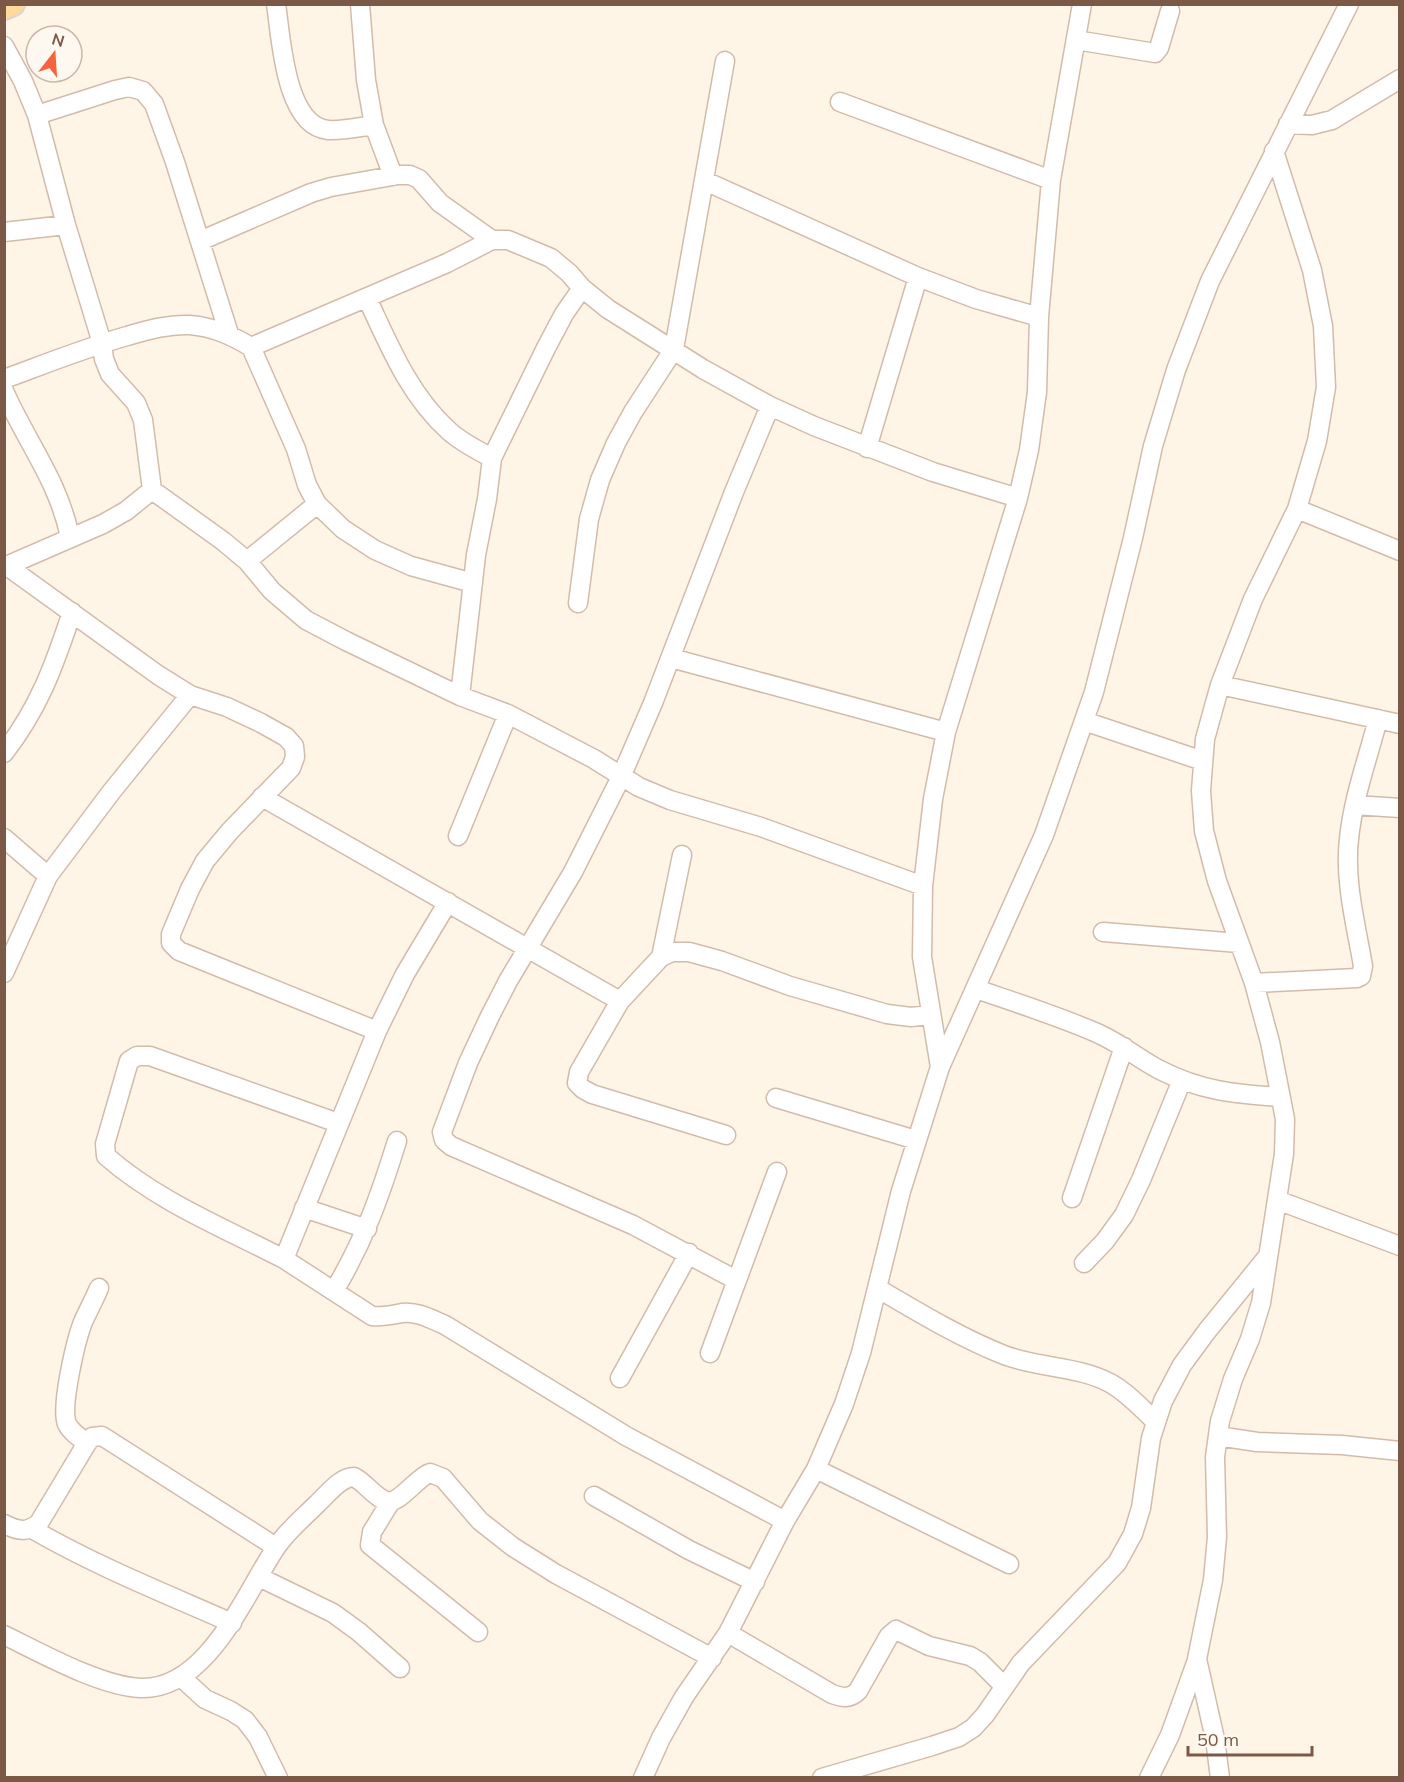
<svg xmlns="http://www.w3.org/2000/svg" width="1404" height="1782" font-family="Mulish,sans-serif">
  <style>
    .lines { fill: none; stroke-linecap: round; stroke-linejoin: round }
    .minor-casing { stroke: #d3bbab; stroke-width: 21 }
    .major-casing { stroke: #ddd4cf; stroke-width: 26 }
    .minor { stroke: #fff; stroke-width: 18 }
    .major { stroke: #ffd89e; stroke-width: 22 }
  </style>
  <rect width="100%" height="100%" fill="#fff5e7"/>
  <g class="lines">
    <!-- minor casing -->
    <g class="minor-casing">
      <path id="minor" d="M276 4C281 37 285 126 328 130 342 131 360 127 374 125
        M360 4 366 80 374 125 393 176
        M1076 40 1155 53 1159 48 1170 11
        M4 46 23 81 37 115 66 225 102 343 104 359 110 374 136 403 143 420 152 490 126 511 103 524 4 567
        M840 102 1051 180
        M37 115 115 90 129 87 143 91 154 104 175 162 229 334
        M1288 124 1312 125 1332 120 1400 79
        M705 181 918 277 976 299 1039 317
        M4 232 66 225
        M200 241 311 193 331 187 398 175H410L419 179 440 203 492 240
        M367 298C389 345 409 395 449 431 461 442 477 450 492 458
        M251 347 296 449 307 485 317 504 343 529 375 550 411 566 473 583
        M4 379C45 364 85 348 127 336 148 330 168 324 190 325 213 327 231 335 251 347L447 263 492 240H508L551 258 569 273 582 288 608 309 703 369 770 406 814 426 933 472 1018 498
        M4 391C27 443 58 480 70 537
        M867 448 918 277
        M152 490 223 541 247 561 272 591 306 620 346 641 460 696 508 714 594 759 639 787 670 800 761 827 923 886
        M1297 509 1400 551
        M247 561 317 504
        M7 566 158 675 190 695 227 707 261 723 286 737 294 746 295 757 291 768 230 831 205 861 190 889 171 934V943L179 951 377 1031 284 1259C224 1228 157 1201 106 1156L105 1144 129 1061 137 1056H150L338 1123
        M578 603 589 519 600 480 616 443 633 412 674 349 725 61
        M671 658 946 732
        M1220 685 1400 724
        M460 696 476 555 487 499 492 458 546 348 564 314 582 288
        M1084 721 1203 761
        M4 753C39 708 54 666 72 612
        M262 797 620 1001
        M1355 805 1400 808
        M458 836 508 714
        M4 838 48 876
        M1103 932 1239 943
        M661 957 682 855
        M4 973 48 876 112 791 190 695
        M1254 983 1357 978 1361 976 1363 966C1356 925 1344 880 1349 839 1353 798 1368 758 1378 719
        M976 989C1017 1003 1058 1016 1097 1033 1120 1043 1139 1059 1160 1070 1201 1091 1235 1094 1280 1097
        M377 1031 405 974 448 902
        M940 1067 922 957 923 886 933 799 946 732 1018 498 1029 450 1037 392 1039 317 1051 180 1082 4
        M776 1098 916 1140
        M726 1135 592 1094 583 1089 577 1083 579 1072 620 1001 661 957 672 952H689L722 961 790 986 887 1014 911 1017 931 1015
        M1072 1198 1124 1047
        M1277 1200 1400 1246
        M304 1208 367 1229
        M284 1259 372 1316C384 1317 391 1315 402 1313 417 1311 431 1319 445 1325L626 1436 785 1521
        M1084 1263 1105 1241 1124 1215 1141 1180 1182 1080
        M736 1280 633 1225 451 1146 444 1140 442 1132 468 1063 490 1016 508 981 573 872 621 777 653 703 734 492 770 406
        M877 1288C918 1312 959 1337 1004 1355 1038 1368 1078 1366 1110 1383 1128 1393 1142 1409 1156 1422
        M334 1291C364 1241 380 1196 397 1141
        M710 1353 777 1172
        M620 1378 689 1253
        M1218 1436 1257 1442 1342 1445 1400 1451
        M87 1443C80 1438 71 1432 67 1424 60 1407 76 1340 83 1322 88 1311 94 1300 99 1288
        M816 1469 1009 1564
        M594 1496 689 1550 755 1582
        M391 1501 372 1532 370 1545 478 1632
        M4 1524C18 1531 27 1533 39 1523L87 1443 92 1437 102 1436 276 1547
        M32 1529C96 1566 164 1593 232 1623
        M259 1577 333 1613 359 1632 400 1668
        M728 1633 832 1694C843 1698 850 1699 858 1691L889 1636 896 1630 929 1646 970 1656 980 1662 1004 1686
        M4 1635C41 1653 100 1686 140 1688 208 1691 246 1591 277 1546 288 1530 304 1517 318 1503 328 1494 340 1477 354 1477 366 1483 374 1497 386 1501 399 1505 417 1477 430 1473L443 1478 480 1521 513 1547 556 1574 712 1658
        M181 1677 205 1699 231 1711 245 1720 258 1737 278 1778
        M643 1778 661 1738 684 1697 728 1633 785 1521 816 1469 844 1404 861 1353 901 1191 940 1067 1044 835 1094 692 1133 538 1153 446 1176 370 1210 281 1349 4
        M822 1778 932 1746 959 1737 973 1728 985 1715 1021 1663 1117 1563 1133 1534 1141 1508 1151 1438 1163 1401 1182 1365 1207 1331 1268 1256
        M1149 1778 1170 1735 1197 1660
        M1220 1778 1215 1739 1197 1659 1213 1580 1217 1537 1215 1457 1220 1421 1233 1379 1250 1339 1261 1303 1284 1154 1285 1119 1270 1042 1254 983 1217 881 1204 831 1201 791 1205 739 1220 685 1253 599 1297 509 1317 441 1326 387 1323 326 1312 270 1274 151"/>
    </g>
    <!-- major casing -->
    <g class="major-casing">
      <path id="major" d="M4 8 13 4"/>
    </g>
    <!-- minor -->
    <use href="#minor" class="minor"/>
    <!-- major -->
    <use href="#major" class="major"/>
  </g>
  <!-- border -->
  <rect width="1404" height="1782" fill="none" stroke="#7c5947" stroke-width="12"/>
  <!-- north arrow -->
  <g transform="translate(54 54) rotate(17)"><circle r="28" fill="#fff8f0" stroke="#cbb8ac" stroke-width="1.5"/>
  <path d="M0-4.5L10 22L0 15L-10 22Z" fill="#f5633f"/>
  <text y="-9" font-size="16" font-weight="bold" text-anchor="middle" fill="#7c5947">N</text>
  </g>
  <!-- scale -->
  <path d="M1188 1746v9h124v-9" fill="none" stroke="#7c5947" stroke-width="3"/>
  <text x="1197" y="1746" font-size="18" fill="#7c5947" stroke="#fff8f0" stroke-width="4.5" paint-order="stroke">50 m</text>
</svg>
